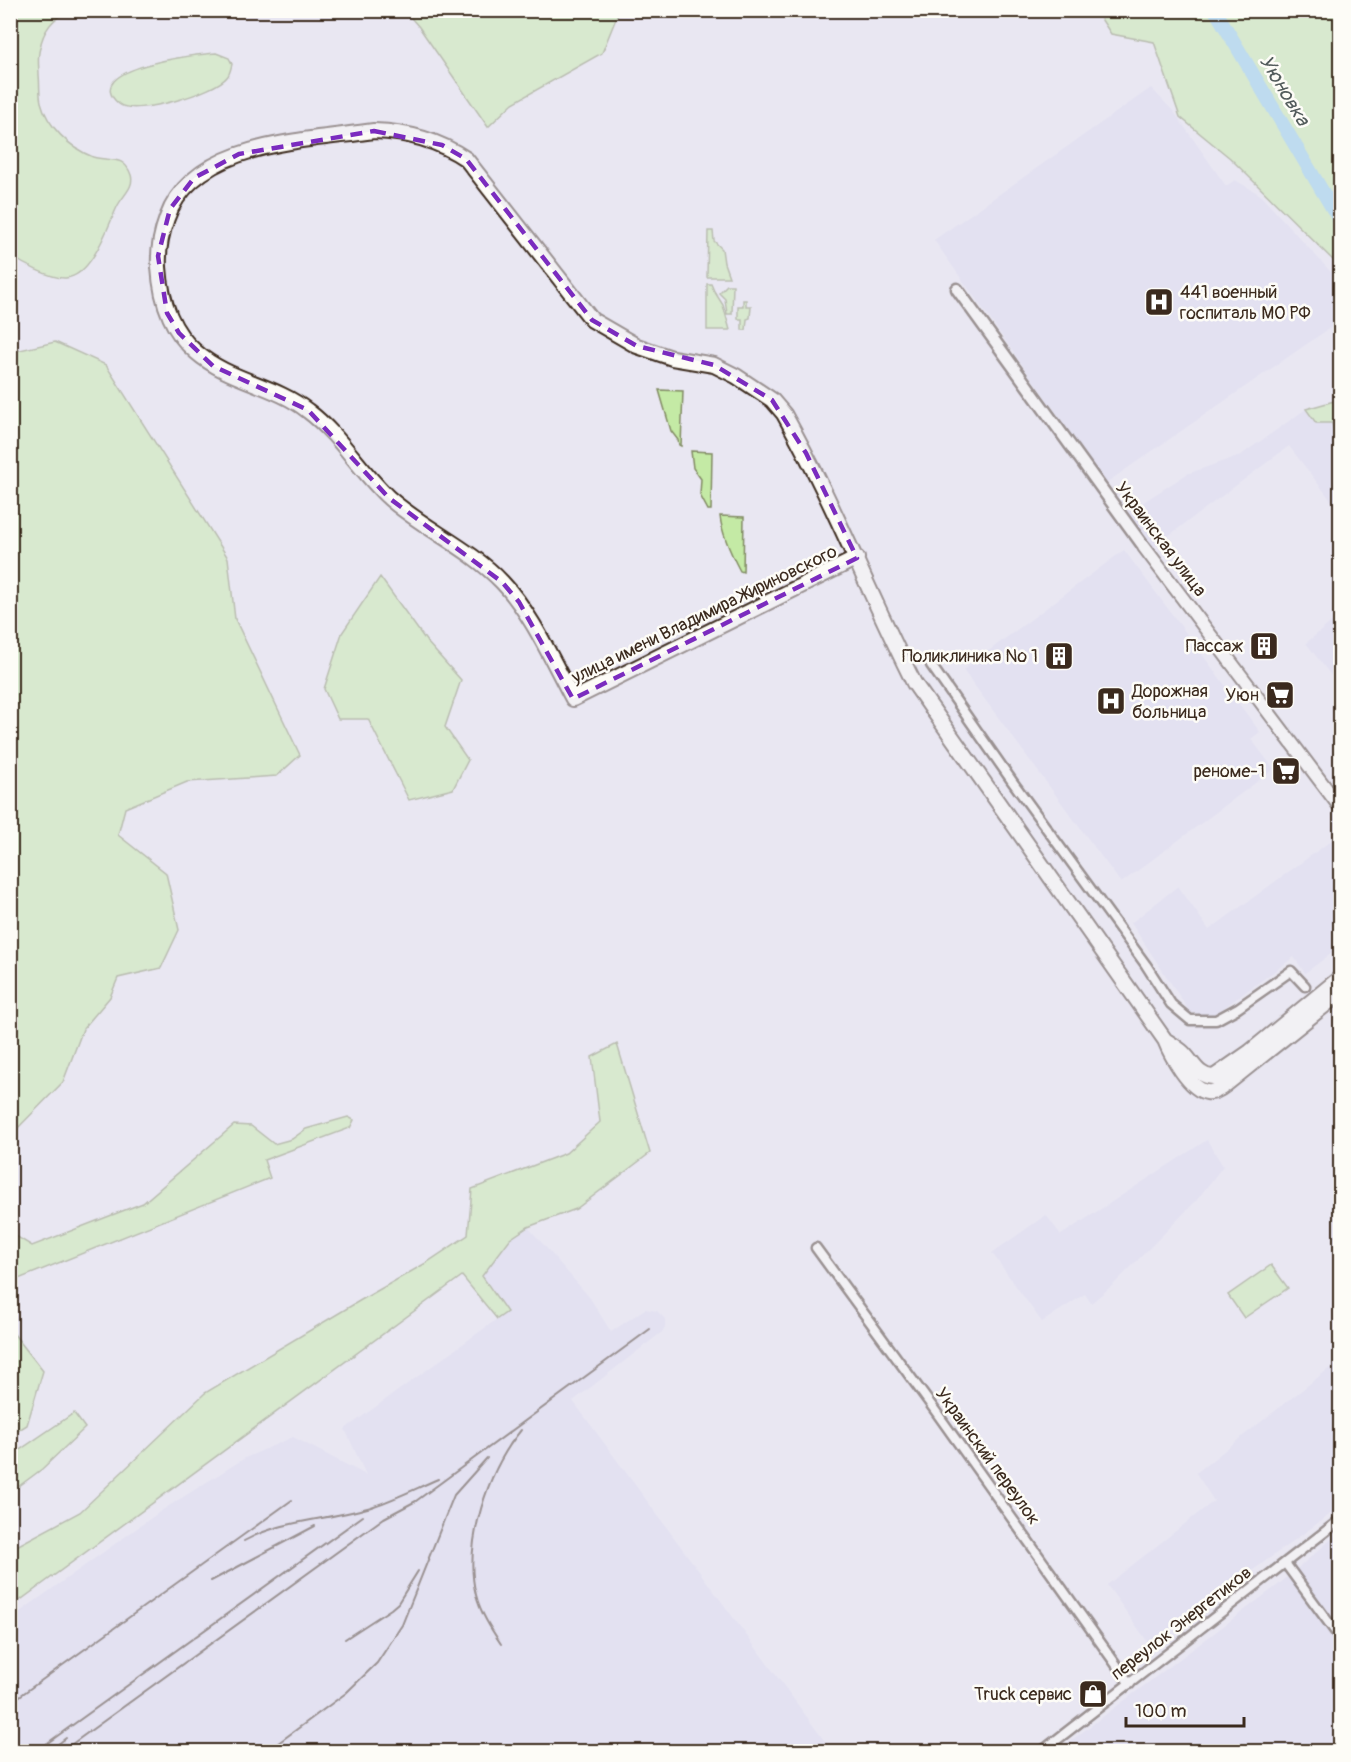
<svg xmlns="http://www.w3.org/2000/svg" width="1351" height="1762" font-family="Pangolin,sans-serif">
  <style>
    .built { fill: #dbd9ef }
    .green { fill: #c4eaa5; stroke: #808a62; stroke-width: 1.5 }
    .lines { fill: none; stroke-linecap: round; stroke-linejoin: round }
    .river { stroke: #89ccea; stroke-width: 14 }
    .minor-casing { stroke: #3b2a1e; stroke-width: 13 }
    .tertiary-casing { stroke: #3b2a1e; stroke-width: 15 }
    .secondary-casing { stroke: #3b2a1e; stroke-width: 16 }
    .primary-casing { stroke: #3b2a1e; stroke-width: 18 }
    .minor { stroke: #fdfcf7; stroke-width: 8 }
    .tertiary { stroke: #fdfcf7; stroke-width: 10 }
    .secondary { stroke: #fdfcf7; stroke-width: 12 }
    .primary { stroke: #fdfcf7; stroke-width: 14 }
    .rail { stroke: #3b2a1e; stroke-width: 2 }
    .marked { fill: none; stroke: #7b2cbf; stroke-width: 4.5; stroke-dasharray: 12 8; stroke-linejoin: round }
    .labels { text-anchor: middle; stroke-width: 5; stroke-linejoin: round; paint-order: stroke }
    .poi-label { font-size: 18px; fill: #3b2a1e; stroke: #fdfcf7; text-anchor: end }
    .street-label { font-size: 18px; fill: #3b2a1e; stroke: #fdfcf7 }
    .water-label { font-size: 20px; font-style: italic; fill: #525b5b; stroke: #fdfcf7 }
  </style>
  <rect width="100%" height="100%" fill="#e9e7f2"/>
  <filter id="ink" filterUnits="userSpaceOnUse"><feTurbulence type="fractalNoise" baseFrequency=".0167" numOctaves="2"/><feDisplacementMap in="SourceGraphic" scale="12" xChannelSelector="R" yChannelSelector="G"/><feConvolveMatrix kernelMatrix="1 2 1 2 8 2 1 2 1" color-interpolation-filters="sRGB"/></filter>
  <g filter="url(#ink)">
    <!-- built -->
    <path class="built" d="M1151 88 1174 112 1226 186 1235 180 1259 194 1340 282V321L1106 483 934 240Z
      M1306 409 1316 423H1332L1340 460V512L1289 446 1152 548 1144 541 1125 514 1187 474 1241 455Z
      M1124 550 1260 732 1251 739 1274 769 1121 883 963 670Z
      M1340 615V687L1306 643Z
      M1339 835 1340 838V947L1305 973 1294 957 1211 1017 1190 1012 1131 923 1178 886 1209 930Z
      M1207 1140 1223 1166 1196 1201 1113 1285 1091 1303 1085 1294 1042 1322 992 1253 1046 1215 1061 1235Z
      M528 1227 590 1298 611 1332 645 1309 657 1311 665 1319V1327L662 1332 573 1401 832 1751H11L10 1619 161 1511 245 1458 293 1437 366 1475 345 1429 507 1312 482 1276 510 1239Z
      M1340 1360V1507L1150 1645 1107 1585 1214 1501 1196 1473Z
      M1340 1532V1751L1056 1752 1278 1585Z"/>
    <!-- green -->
    <path class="green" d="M11 10 69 11C53 17 43 31 40 48 37 57 39 66 39 75 40 83 39 94 41 102 47 126 70 148 93 157 109 162 124 154 131 175 135 187 122 196 117 207 108 226 92 276 66 278 51 279 23 264 11 256Z
      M405 11H619L602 53 513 103 488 127 419 27Z
      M1096 11H1340V267L1230 158 1180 117 1154 42 1111 34Z
      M216 53 229 58 232 64C231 68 230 74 227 77 216 92 134 117 119 104 77 68 199 54 216 53Z
      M708 231H713L714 241 722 249 724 263 729 277H707Z
      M707 284H711L714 291 723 305 730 330H707Z
      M727 285H733L732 314H727L725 299 719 293Z
      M743 300H746V306H751L750 318 747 319 746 330H742V319H738V306H743Z
      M55 342 106 365 228 558 235 619 300 755 277 776 187 782 125 808 118 835 166 873 179 930 161 968 118 978 110 997 83 1029 63 1082 11 1135V352Z
      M659 390 683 391 681 446 679 445 678 440 671 431Z
      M1340 396V460L1332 423H1316L1306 409 1334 401Z
      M691 451 712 452 711 510H708L700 495 701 479 693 468Z
      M720 516 744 517 743 572 740 571C731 554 722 535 720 516Z
      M380 577 427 642 461 680 445 727 468 760 453 789 409 800 368 719H338L324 689 342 633Z
      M617 1044 650 1153 576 1209 528 1227 510 1239 482 1276 507 1312 497 1319 462 1276 11 1607V1549L80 1512 205 1393 361 1300 426 1263 468 1235 472 1189 566 1153 600 1122 592 1057Z
      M348 1117 354 1120 350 1128 264 1160 270 1178 11 1282V1233L32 1246 143 1203 234 1125 251 1126 274 1144 292 1139 306 1129Z
      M1271 1265 1288 1288 1244 1318 1228 1295Z
      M10 1329 43 1371 27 1425 11 1435Z
      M74 1413 85 1428 42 1469 11 1492V1456Z"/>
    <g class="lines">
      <!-- river -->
      <path class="river" d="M1215 10 1340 221"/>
      <!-- minor casing -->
      <g class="minor-casing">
        <path id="minor" d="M931 665 1012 781 1146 965 1171 1004 1190 1020H1216L1238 1008 1291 971 1305 986
          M816 1248 934 1409 1130 1684
          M1285 1563 1340 1638
          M1041 1752 1340 1520"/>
      </g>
      <!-- tertiary casing -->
      <g class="tertiary-casing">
        <path id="tertiary" d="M957 289 1144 547"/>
      </g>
      <!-- secondary casing -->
      <g class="secondary-casing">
        <path id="secondary" d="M1144 547 1340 807"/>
      </g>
      <!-- primary casing -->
      <g class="primary-casing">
        <path id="primary" d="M857 558 573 699C553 662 531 612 502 582 470 548 424 529 389 498 360 471 340 435 308 411 274 384 229 381 196 352 170 330 161 299 159 267 158 250 161 234 167 218 194 141 307 141 374 131 408 132 438 140 466 159L592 320 637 346 672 358 714 365 736 376 772 400 784 414C833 501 869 594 914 683L1165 1040C1171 1055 1190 1090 1207 1092 1214 1093 1220 1089 1225 1085L1340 993
          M1165 1040C1170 1043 1176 1047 1181 1051 1192 1060 1198 1078 1214 1077L1250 1052 1340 978"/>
      </g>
      <!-- minor -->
      <use href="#minor" class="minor"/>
      <!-- tertiary -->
      <use href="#tertiary" class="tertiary"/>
      <!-- secondary -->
      <use href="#secondary" class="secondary"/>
      <!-- primary -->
      <use href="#primary" class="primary"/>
      <!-- rail -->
      <path class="rail" d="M244 1541C283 1519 332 1520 374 1506 395 1499 417 1488 438 1479
        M211 1581 315 1526
        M345 1639 391 1609 398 1603 418 1571
        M501 1644C491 1629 480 1612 476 1595 463 1543 488 1470 521 1430
        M10 1703 292 1500
        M35 1752 363 1516
        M48 1752 66 1738
        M61 1752 384 1518 416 1501 650 1329
        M266 1752 346 1693 377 1663 402 1625 454 1495 487 1458"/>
    </g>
  </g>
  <!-- marked area -->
  <path d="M0 0H1351V1762H0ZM374 131 442 145 466 159 592 320 637 346 714 365 772 400 806 453 857 558 573 699 519 602 502 582 389 498 308 410 213 366 179 333 167 313 158 256 170 209 194 178 239 154Z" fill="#e9e7f2" fill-opacity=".55" fill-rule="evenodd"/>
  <path class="marked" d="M374 131 442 145 466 159 592 320 637 346 714 365 772 400 806 453 857 558 573 699 519 602 502 582 389 498 308 410 213 366 179 333 167 313 158 256 170 209 194 178 239 154Z"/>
  <!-- icons -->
  <defs>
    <g id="hospital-square" transform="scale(1.5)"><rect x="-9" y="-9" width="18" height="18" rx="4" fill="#3b2a1e" stroke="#fdfcf7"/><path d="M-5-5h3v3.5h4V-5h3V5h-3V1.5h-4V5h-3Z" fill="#fff"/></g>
    <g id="building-square" transform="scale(1.5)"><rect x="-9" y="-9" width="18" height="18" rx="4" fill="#3b2a1e" stroke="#fdfcf7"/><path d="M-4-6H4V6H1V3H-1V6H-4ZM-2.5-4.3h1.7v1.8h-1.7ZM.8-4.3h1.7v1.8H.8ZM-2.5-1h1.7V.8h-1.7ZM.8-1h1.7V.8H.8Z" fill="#fff"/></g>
    <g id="supermarket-square" transform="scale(1.5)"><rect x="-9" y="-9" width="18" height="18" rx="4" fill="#3b2a1e" stroke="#fdfcf7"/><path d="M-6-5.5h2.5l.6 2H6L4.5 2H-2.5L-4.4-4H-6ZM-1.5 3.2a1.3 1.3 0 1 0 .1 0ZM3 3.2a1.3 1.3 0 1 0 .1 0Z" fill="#fff"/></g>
    <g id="shop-square" transform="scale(1.5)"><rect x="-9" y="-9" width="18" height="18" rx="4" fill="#3b2a1e" stroke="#fdfcf7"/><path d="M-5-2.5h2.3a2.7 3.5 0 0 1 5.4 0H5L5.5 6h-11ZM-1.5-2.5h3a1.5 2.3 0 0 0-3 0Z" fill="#fff"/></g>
  </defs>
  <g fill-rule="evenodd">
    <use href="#hospital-square" x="1159" y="302"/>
    <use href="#building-square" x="1264" y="646"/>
    <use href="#building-square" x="1059" y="656"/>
    <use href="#supermarket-square" x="1280" y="695"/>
    <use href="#hospital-square" x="1111" y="701"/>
    <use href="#supermarket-square" x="1286" y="771"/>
    <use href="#shop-square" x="1093" y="1694"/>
  </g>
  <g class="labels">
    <!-- poi labels -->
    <g class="poi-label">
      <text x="1180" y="298" text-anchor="start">441 военный<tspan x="1180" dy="21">госпиталь МО РФ</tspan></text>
      <text x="1243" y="652">Пассаж</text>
      <text x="1038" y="662">Поликлиника № 1</text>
      <text x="1132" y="697" text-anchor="start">Дорожная<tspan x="1132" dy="21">больница</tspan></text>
      <text x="1259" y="701">Уюн</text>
      <text x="1265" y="777">реноме-1</text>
      <text x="1072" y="1700">Truck сервис</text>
    </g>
    <!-- street labels -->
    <g class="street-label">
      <text transform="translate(1161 539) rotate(53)" y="6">Украинская улица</text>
      <text transform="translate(704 614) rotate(-26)" y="6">улица имени Владимира Жириновского</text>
      <text transform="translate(988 1456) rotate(54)" y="6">Украинский переулок</text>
      <text transform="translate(1181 1623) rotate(-38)" y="6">переулок Энергетиков</text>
    </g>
    <!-- water labels -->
    <g class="water-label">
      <text transform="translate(1285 90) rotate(59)" y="7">Уюновка</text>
    </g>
  </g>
  <!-- margin -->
  <rect width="1351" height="1762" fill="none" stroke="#fdfcf7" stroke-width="36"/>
  <rect x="18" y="18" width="1315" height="1726" fill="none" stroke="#3b2a1e" stroke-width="2" filter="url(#ink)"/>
  <!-- scale -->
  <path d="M1126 1717v9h118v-9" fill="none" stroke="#3b2a1e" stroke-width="3"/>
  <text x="1135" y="1717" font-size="18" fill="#3b2a1e" stroke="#fdfcf7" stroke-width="4.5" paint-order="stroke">100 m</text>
</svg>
